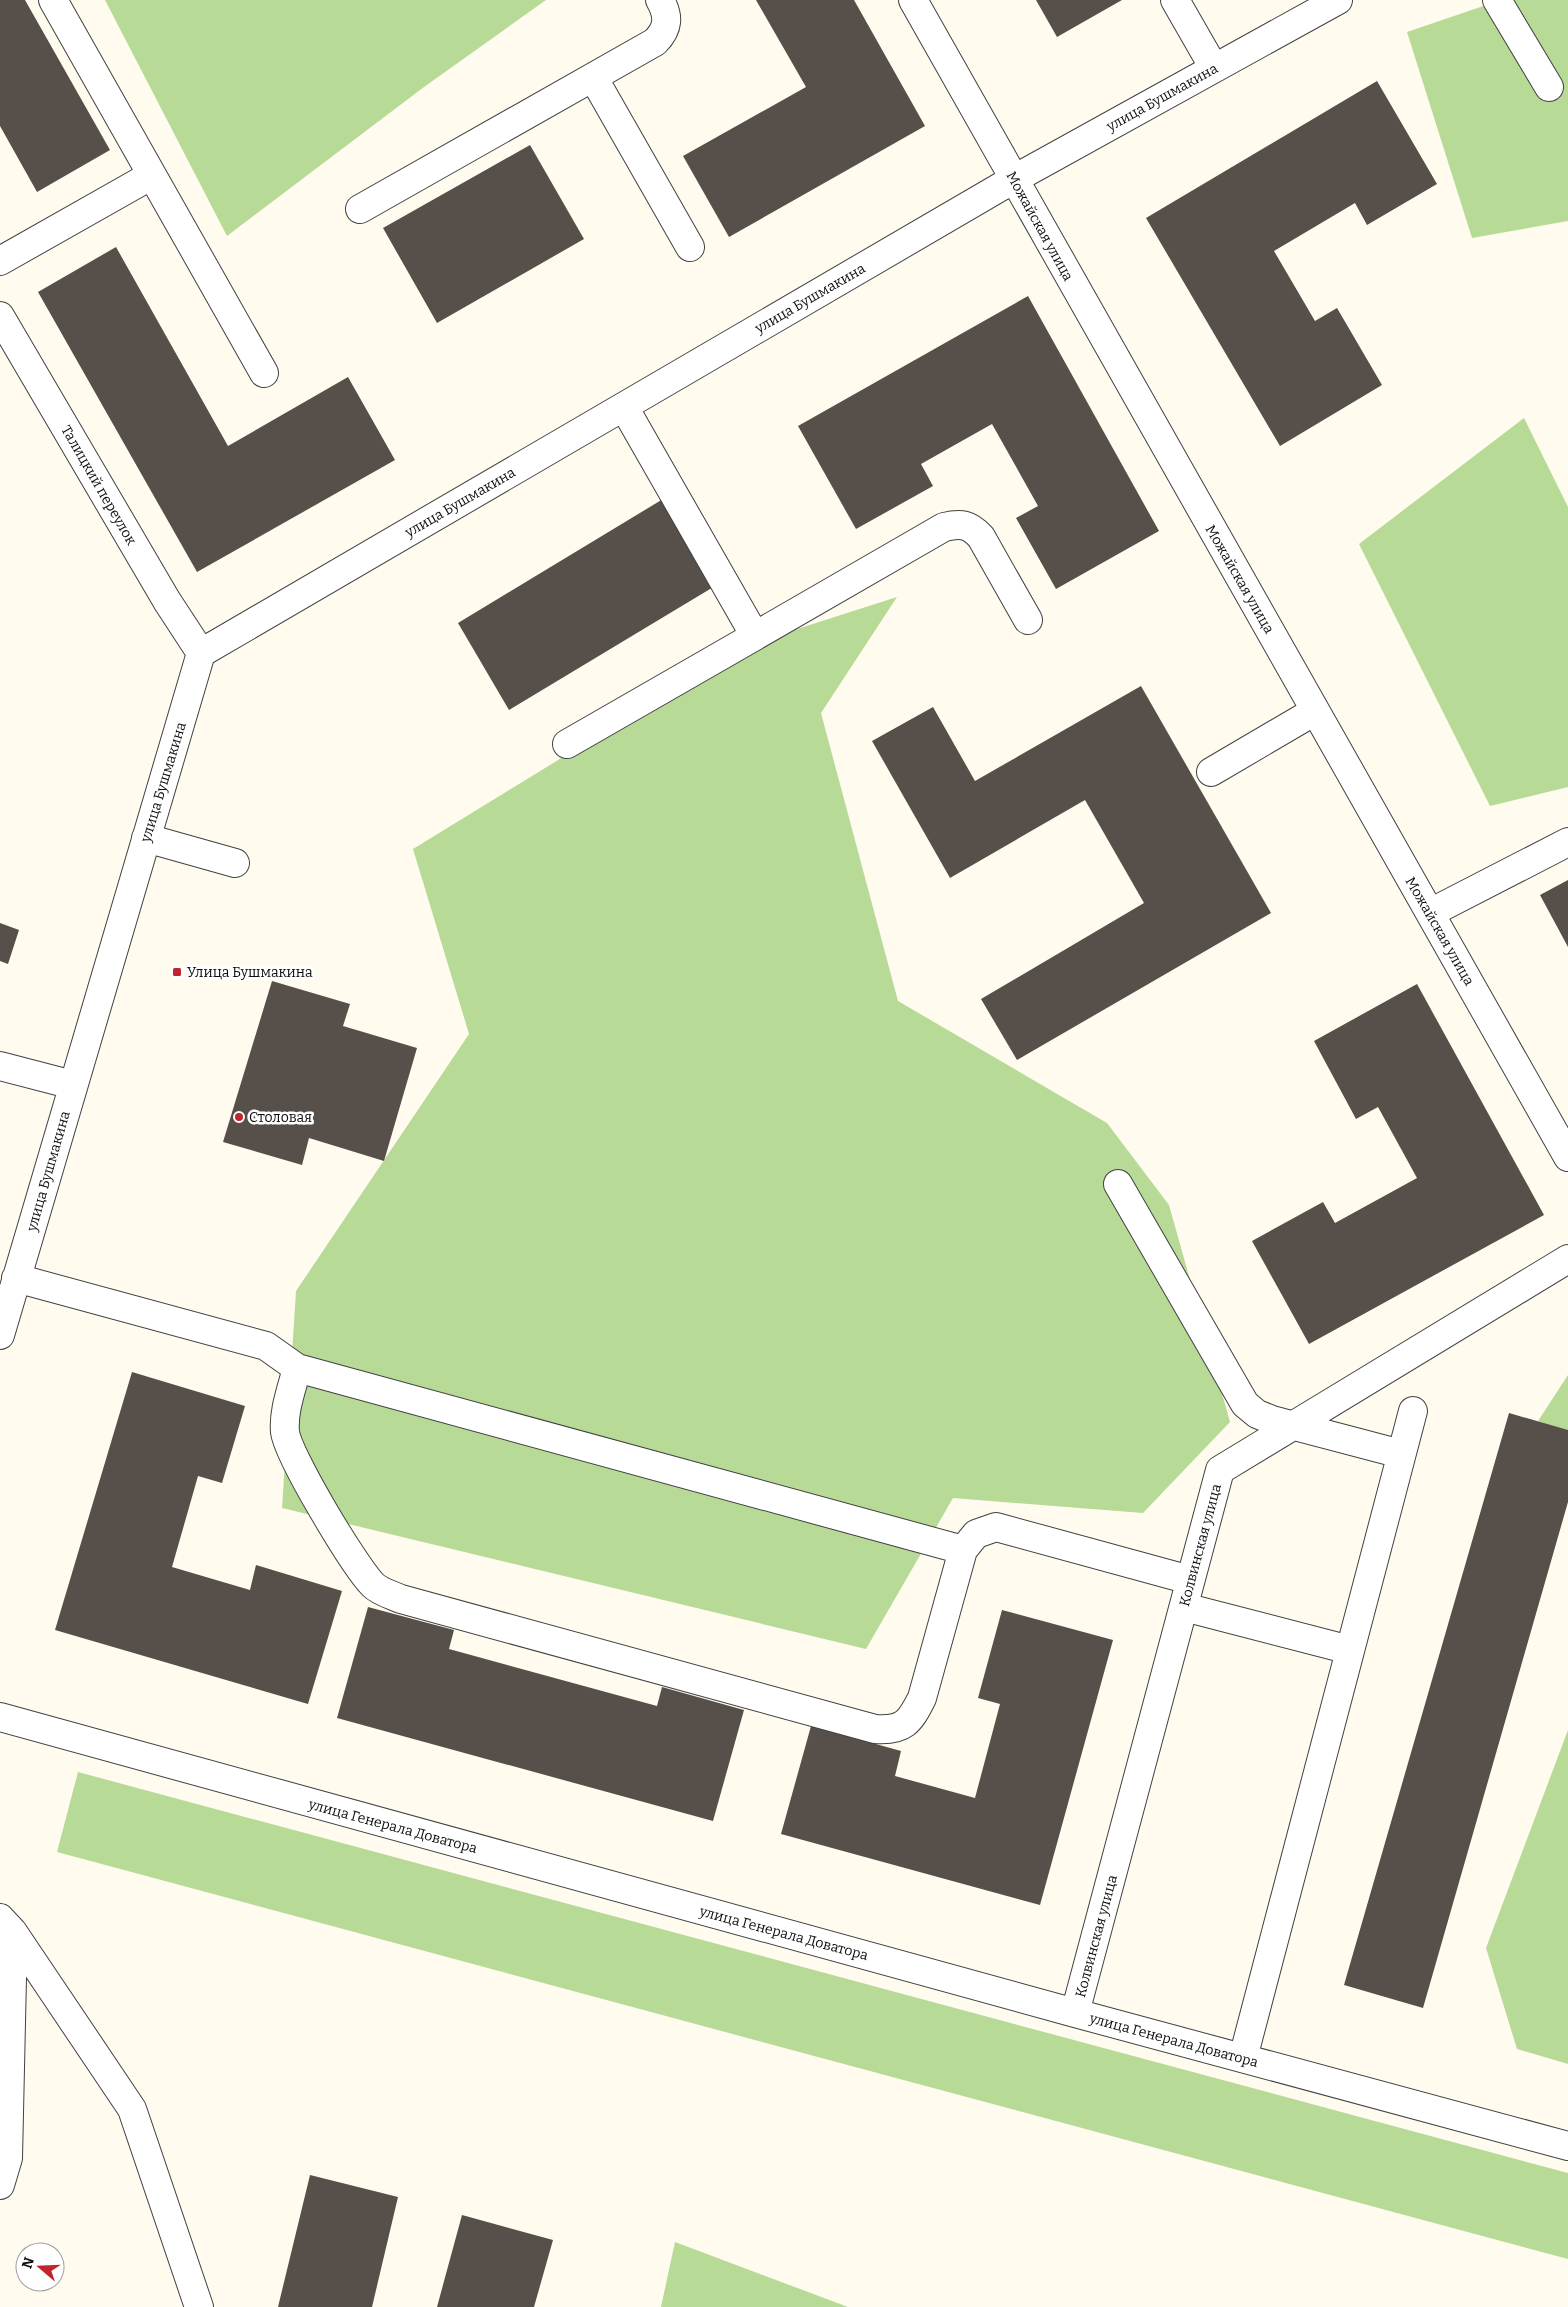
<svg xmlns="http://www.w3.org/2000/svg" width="1568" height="2307" font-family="Bitter,serif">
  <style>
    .forest { fill: #b7db97 }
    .building { fill: #574f4a }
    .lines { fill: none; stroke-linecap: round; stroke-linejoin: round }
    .minor-casing { stroke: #414141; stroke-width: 30 }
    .minor { stroke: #fff; stroke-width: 28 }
    .poi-dot { fill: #c0242e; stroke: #fff; stroke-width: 2 }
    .labels { text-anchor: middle; stroke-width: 5; stroke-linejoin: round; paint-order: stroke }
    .street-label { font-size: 14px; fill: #0e0e0e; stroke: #fff }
    .poi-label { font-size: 14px; fill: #0e0e0e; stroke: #fff; text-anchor: start }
  </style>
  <rect width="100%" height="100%" fill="#fffbee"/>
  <!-- forest -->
  <path class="forest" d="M105 0H546L424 87 227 236Z
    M1501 0H1568V221L1472 238 1407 32Z
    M1524 418 1568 507V787L1490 806 1359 544Z
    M897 597 821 713 898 1001 1107 1123 1169 1205 1230 1422 1143 1513 953 1498 866 1649 282 1508 296 1291 469 1034 413 849 744 646Z
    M1568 1375V1433L1538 1421Z
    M1568 1730V2064L1517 2049 1486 1948Z
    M78 1772 1568 2173V2259L57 1852Z
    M675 2242 848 2307H661Z"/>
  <!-- building -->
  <path class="building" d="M0 0H25L110 150 37 192 0 126Z
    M756 0H854L925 126 729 237 683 156 806 87Z
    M1036 0H1122L1057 37Z
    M1377 81 1437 184 1367 225 1355 203 1274 251 1315 321 1337 308 1382 385 1280 446 1146 218Z
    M530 145 584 239 437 323 383 228Z
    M116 247 228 446 348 377 395 460 197 572 38 292Z
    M1028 296 1159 531 1056 589 1016 518 1038 506 992 424 921 464 933 486 856 529 798 426Z
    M668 496 720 583 509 710 458 623Z
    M1141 686 1271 913 1017 1060 981 999 1144 903 1085 800 950 878 872 741 933 707 975 781Z
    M1568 880V947L1540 895Z
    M0 923 19 930 8 964 0 961Z
    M272 981 350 1004 343 1026 417 1048 384 1161 309 1138 302 1165 223 1142Z
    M1417 984 1544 1215 1309 1344 1252 1241 1323 1202 1335 1223 1417 1178 1378 1107 1356 1119 1314 1041Z
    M132 1372 245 1406 222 1483 198 1476 172 1567 250 1590 256 1565 342 1591 308 1704 55 1630Z
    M1509 1413 1568 1430V1502L1423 2008 1344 1985Z
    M368 1607 454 1630 449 1649 657 1706 662 1687 744 1710 713 1821 337 1718Z
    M1002 1610 1113 1640 1040 1905 781 1834 811 1726 901 1751 895 1776 975 1798 1000 1704 978 1698Z
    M310 2175 398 2197 372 2307H278Z
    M462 2215 553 2240 534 2307H437Z"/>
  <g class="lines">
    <!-- minor casing -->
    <g class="minor-casing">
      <path id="minor" d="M53 0 264 373
        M913 0 1568 1157
        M1175 0 1214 68
        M1497 0 1549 87
        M593 77 690 247
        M360 209 655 42C669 28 669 16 660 0
        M0 261 152 175
        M0 316 167 601 201 653
        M624 407 755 636 944 527C961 523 969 524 981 537L1028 620
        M567 744 755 636
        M1211 772 1315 711
        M146 838 235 863
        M1430 913 1568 842
        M0 1066 73 1085
        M1118 1184 1245 1404 1257 1414 1272 1420 1401 1454
        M16 1278 266 1346 297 1368C292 1388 283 1411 285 1432 288 1456 355 1567 373 1585 380 1592 392 1595 401 1599L875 1729C904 1731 910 1722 922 1698L963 1550 976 1534 996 1527 1190 1580
        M0 1335 201 653 1014 179 1338 0
        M297 1368 963 1550
        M1184 1607 1350 1650
        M0 1717 1075 2013 1568 2146
        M0 1918 13 1932 132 2109 199 2307
        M1075 2013 1220 1470 1568 1259
        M1243 2058 1413 1411
        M0 2185 8 2158 13 1932"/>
    </g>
    <!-- minor -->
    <use href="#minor" class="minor"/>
  </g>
  <!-- markers -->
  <g class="poi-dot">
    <rect x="172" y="967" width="10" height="10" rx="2.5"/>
    <circle cx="239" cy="1117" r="5"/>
  </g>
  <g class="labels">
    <!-- street labels -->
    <g class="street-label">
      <text transform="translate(1162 97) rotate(-29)" y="5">улица Бушмакина</text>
      <text transform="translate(1040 226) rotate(61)" y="5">Можайская улица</text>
      <text transform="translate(810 298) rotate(-30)" y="5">улица Бушмакина</text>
      <text transform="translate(99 485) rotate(60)" y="5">Талицкий переулок</text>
      <text transform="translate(460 502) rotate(-30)" y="5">улица Бушмакина</text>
      <text transform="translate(1240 579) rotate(60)" y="5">Можайская улица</text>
      <text transform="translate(163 782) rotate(-73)" y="5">улица Бушмакина</text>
      <text transform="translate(1440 931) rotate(60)" y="5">Можайская улица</text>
      <text transform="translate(48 1171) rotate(-74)" y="5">улица Бушмакина</text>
      <text transform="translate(1200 1545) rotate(-75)" y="5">Колвинская улица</text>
      <text transform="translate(393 1826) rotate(15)" y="5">улица Генерала Доватора</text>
      <text transform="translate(784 1933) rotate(15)" y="5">улица Генерала Доватора</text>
      <text transform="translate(1096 1936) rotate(-75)" y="5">Колвинская улица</text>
      <text transform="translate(1174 2040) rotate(15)" y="5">улица Генерала Доватора</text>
    </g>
    <!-- poi labels -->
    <g class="poi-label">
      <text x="187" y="977">Улица Бушмакина</text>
      <text x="249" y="1122">Столовая</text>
    </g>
  </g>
  <!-- north arrow -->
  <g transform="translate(40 2267) rotate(289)"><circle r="24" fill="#ffffff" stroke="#9f9f9f"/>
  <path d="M0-4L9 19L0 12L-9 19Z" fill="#c0242e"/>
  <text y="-8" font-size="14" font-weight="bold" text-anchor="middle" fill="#0e0e0e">N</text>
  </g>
</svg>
